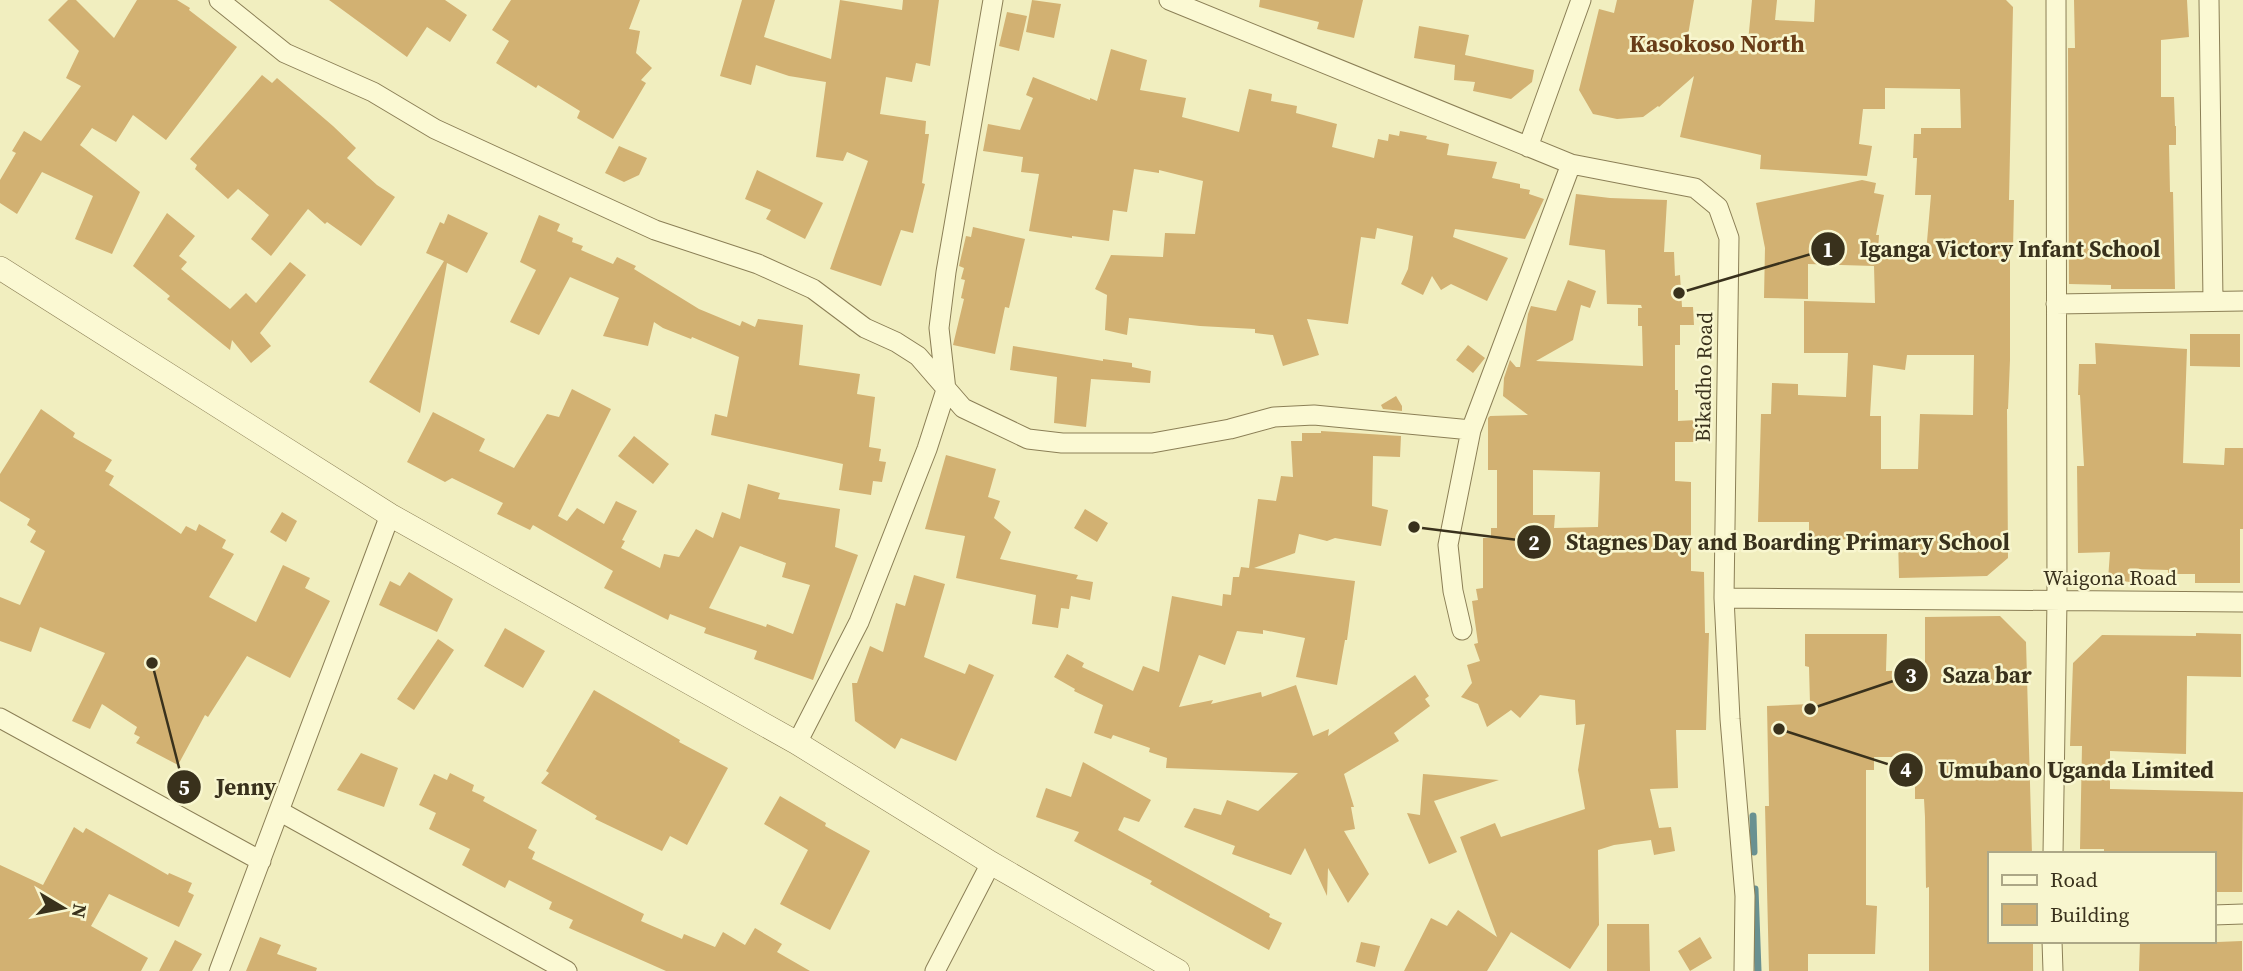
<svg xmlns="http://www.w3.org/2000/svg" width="2243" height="971" font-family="'Source Serif 4',serif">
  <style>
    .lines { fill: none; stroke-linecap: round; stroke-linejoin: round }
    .stream { stroke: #699191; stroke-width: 7 }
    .building { fill: #d2b172; fill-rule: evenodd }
    .minor-casing { stroke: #8b7f56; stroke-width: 21 }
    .tertiary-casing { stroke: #8b7f56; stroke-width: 24 }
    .minor { stroke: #fbf9d3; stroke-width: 19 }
    .tertiary { stroke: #fbf9d3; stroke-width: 23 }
    .labels { text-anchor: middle; stroke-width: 5; stroke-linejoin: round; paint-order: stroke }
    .street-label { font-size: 21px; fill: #39311c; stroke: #f8f6cf }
    .quarter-label { font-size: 24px; font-weight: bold; fill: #693d18; stroke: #f8f6cf }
    .leader { fill: none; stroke: #39311c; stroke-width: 2.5 }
    .callout-dot { fill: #39311c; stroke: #f8f6cf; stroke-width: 2.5 }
    .mark-label { font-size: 21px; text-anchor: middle; font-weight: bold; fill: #fff }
    .callout-label { font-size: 23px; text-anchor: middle; font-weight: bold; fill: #39311c; stroke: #f8f6cf; stroke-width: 5; stroke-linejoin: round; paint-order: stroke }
  </style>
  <rect width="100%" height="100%" fill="#f1eebf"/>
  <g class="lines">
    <!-- stream -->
    <path class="stream" d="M1753 816 1754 852
      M1755 889 1758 971"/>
  </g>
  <!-- building -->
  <path class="building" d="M68 0H76L114 38 137 0H177L190 8 189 10 237 47 166 140 133 115 116 142 92 128 80 145 140 192 112 254 75 239 93 196 42 172 17 214 0 203V180L16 153 12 151 24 131 41 141 81 86 66 78 79 51 48 20Z
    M329 0H445L467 15 450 42 427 27 407 57Z
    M511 0H640L629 29 640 31 636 53 652 68 641 80 646 83 613 139 577 118 580 111 538 85 536 88 496 63 509 41 492 30Z
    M742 0H775L764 37 831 59 840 0 902 10 903 0H939L930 66 916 63 912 82 886 77 880 114 926 121 925 134H929L922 183 925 184 913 233 901 230 881 286 830 269 868 161 847 152 843 161 816 157 826 82 789 76 756 65 751 85 720 76Z
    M1032 0 1061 4 1054 38 1026 32Z
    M1260 0H1363L1354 38 1317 29 1319 22 1259 7Z
    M1617 0H1694L1687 41 1747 53 1752 0H1777L1775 20 1814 22 1815 0H2006L2013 7 2009 200H2014L2013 251H2010V360L2008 409H2007L2008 558 1987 576 1899 578 1898 538 1858 537V539L1809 540V522H1758L1761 414H1771L1772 383 1798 384V395L1846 397 1848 353H1804V301L1875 303 1874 266 1808 264V299L1764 298 1765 248 1756 203 1862 180 1876 183 1874 193 1884 195 1876 235H1879L1878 251 1926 253 1931 195H1915L1917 158H1913L1914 134H1921V128H1961L1960 89 1885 88V109H1863L1859 144 1872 146 1867 176 1760 169 1761 155 1680 137 1694 76 1659 107 1658 106 1643 117 1617 119 1593 114 1579 90 1599 9 1614 13ZM1974 355 1973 415 1920 414 1918 469H1881V416H1870L1873 365 1905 370 1907 355Z
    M2074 0H2187L2189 37 2161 40V97H2174L2175 126H2176V145H2169L2170 192H2173L2175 289H2111V285L2069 284 2068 48H2075Z
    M1007 12 1027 16 1019 51 999 46Z
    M1419 26 1469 35 1465 55 1534 70 1532 82 1511 99 1473 91 1475 82 1454 80 1455 65 1414 58Z
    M1111 49 1147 60 1140 90 1186 98 1182 117 1239 132 1249 89 1272 94 1271 101 1297 106 1296 113 1337 124 1332 147 1374 158 1378 139 1388 141 1389 134 1399 136 1400 131 1427 136 1426 139 1449 144 1447 155 1497 162 1492 178 1520 184V188L1530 190 1529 194 1544 199 1525 239 1455 229 1453 237 1508 258 1487 301 1451 284 1441 290 1432 276 1423 295 1401 284 1408 269 1413 236 1377 228 1375 239 1361 237 1348 324 1307 319 1319 355 1283 366 1273 335 1255 333V329L1200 326 1129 318 1127 335 1105 330 1107 295 1095 289 1111 255 1163 257 1165 233 1195 234 1203 181 1159 170V173L1134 169 1127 212 1113 210 1109 241 1072 236V238L1029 231 1039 174 1021 172 1023 157 983 151 988 124 1020 130 1033 98 1026 95 1033 77 1090 100V98L1097 101Z
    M262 75 272 83 277 78 333 126 356 148 347 158 377 185 395 197 361 246 327 222 325 224 308 209 271 256 251 239 269 215 238 189 228 199 195 169 197 165 190 159Z
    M619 146 647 158 639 175 624 182 605 173Z
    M757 170 823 203 805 239 766 219 771 210 745 199Z
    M1576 194 1610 198 1667 200 1664 252H1674L1675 276 1680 275 1682 307H1693L1694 325H1680V345H1675V390H1678V421L1696 420V442H1675V481L1691 482V571L1704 572 1705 633H1709L1706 730H1676L1678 788 1650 789 1659 828 1671 827 1675 851 1654 855 1651 840 1614 845 1598 850 1599 925 1570 969 1511 932 1487 971H1404L1431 918 1447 926 1458 910 1497 937 1460 837 1495 823 1501 837 1585 809 1578 770 1585 724 1576 725 1575 700 1540 695 1520 718 1511 710 1487 727 1478 704 1461 697 1472 683 1467 665 1480 661 1474 644 1478 643 1472 601 1478 600 1476 589 1483 588V538H1491V528H1497V470H1488V418L1490 416 1528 415 1503 396 1504 378 1510 360 1516 367H1520L1528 314 1531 306 1556 311 1568 280 1596 291 1590 308 1581 305 1573 340 1536 361 1643 366 1642 326H1638V308H1642L1641 305 1607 304 1605 250 1569 245ZM1533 470 1600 472 1598 527 1554 528 1555 515H1533Z
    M167 213 195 236 179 256 187 262 181 269 230 309 246 293 256 303 290 262 306 275 260 333 271 346 251 363 232 340 230 350 167 299 170 296 133 266Z
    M448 214 488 233 467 273 447 263 420 413 369 382 444 261 426 253 440 222 444 224Z
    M539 215 560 224 557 231 573 238 572 242 583 246 581 250 613 264 617 257 636 266 634 269 699 309 740 326 742 321 755 327 758 319 803 325 799 365 860 374 857 394 875 397 869 447 881 449 879 461 886 462 882 482 873 481 871 495 839 490 843 464 711 435 715 414 727 417 739 357 692 337 691 339 663 328 654 322 648 346 603 336 619 298 570 277 539 335 510 322 536 270 520 262Z
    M973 227 1025 239 1009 308 1005 307 995 354 953 345 964 299 961 298 965 280 961 279 964 268 959 266 966 236 971 237Z
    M2190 334H2240V367L2190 366Z
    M2095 343 2187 349 2183 463 2224 465 2225 448H2243V529H2240V583H2195V574H2168V570L2132 569 2131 582 2108 580 2110 552 2078 553 2077 466H2084L2080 395H2078L2079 364H2096Z
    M1468 345 1485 358 1473 373 1456 360Z
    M1013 346 1103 361V359L1132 363V367L1151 371 1150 383 1091 379 1086 427 1054 423 1057 377 1010 370Z
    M572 389 611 409 558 516 567 521 577 508 604 524 616 501 637 511 622 540 625 541 621 548 660 568 664 554 679 557 696 529 713 538 722 512 740 519 748 484 780 493 778 499 840 509 835 547 858 555 813 680 754 659 757 651 704 633 706 628 670 614 668 620 604 588 613 571 533 525 530 530 497 514 503 503 452 478 445 482 407 462 433 412 485 439 479 451 514 468 547 414 559 417ZM740 546 786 563 782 577 810 585 793 634 767 624 766 627 709 608Z
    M1396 396 1402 406V411L1383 409 1381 405Z
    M41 409 75 433 73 437 112 460 105 471 114 476 109 485 181 534 186 526 196 531 199 524 226 540 222 548 234 554 209 597 256 622 283 565 310 578 305 588 330 601 290 678 247 656 208 717 205 715 178 765 136 743 140 737 134 734 137 727 102 704 90 729 72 721 105 653 40 627 31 652 0 641V597L20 605 45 551 30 542 36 531 27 525 30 519 0 501V474Z
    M1321 431 1401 436 1400 457 1373 456 1372 506 1388 510 1381 546 1335 538 1327 541 1299 534 1295 553 1254 568 1355 581 1347 640H1345L1337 685 1296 677 1305 638 1263 630V634L1237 631 1225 665 1199 655 1179 707 1213 700 1211 704 1261 692 1262 697 1296 685 1313 736 1329 729 1328 736 1415 675 1429 696 1425 699 1430 706 1394 733 1399 741 1344 774 1354 807H1351L1355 829 1344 831 1369 874 1348 903 1328 868 1327 896 1305 848 1291 875 1232 854 1235 846 1184 827 1194 808 1221 815 1227 800 1258 811 1298 773 1166 768 1167 758 1149 752 1150 748 1113 735 1111 739 1094 733 1103 705 1074 691 1075 689 1054 677 1067 654 1084 663 1082 667 1133 691 1143 666 1159 672 1172 596 1222 606 1223 594 1231 595 1233 577H1239L1241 567 1249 568 1258 499 1276 501 1281 476 1293 477 1291 441H1302V433H1321Z
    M634 436 669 464 653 484 618 456Z
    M946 455 996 469 988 497 1000 501 994 518 1011 532 1000 559 1078 575 1076 579 1093 582 1090 600 1071 596 1069 609 1061 608 1058 628 1032 624 1036 595 956 578 965 536 925 529Z
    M1085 509 1108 523 1097 542 1074 528Z
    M282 512 297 521 286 542 270 532Z
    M409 572 453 599 437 632 379 605 390 581 400 586Z
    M914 575 945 584 924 657 965 674 969 664 994 675 956 761 901 738 895 749 855 721 852 683H857L870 646 883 652 896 603 905 606Z
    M2000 616 2026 642 2032 854H1989V941H2033V971H1929V887L1926 888 1925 817 1924 799H1915V757H1874V770H1866V905L1877 906 1875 954H1808V971H1769L1765 806H1769L1767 706 1810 704 1809 667 1805 666V634H1887L1886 671 1925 670V617Z
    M505 628 545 651 523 688 484 666Z
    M2196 633 2241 634V677L2187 676 2186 754 2110 751V789L2243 792 2242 892H2213V854H2104V849H2080L2082 746H2070L2073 663 2102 635 2196 636Z
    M438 639 454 650 414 710 397 699Z
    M594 690 680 740 679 742 728 768 687 845 670 836 662 851 595 819 597 816 541 783 549 773 546 771Z
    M361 753 398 768 384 807 337 790Z
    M1083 762 1151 800 1139 822 1124 817 1118 830 1270 914 1269 917 1282 923 1269 950 1150 884 1152 881 1074 841 1079 832 1036 817 1046 788 1071 797Z
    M450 773 474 785 472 791 485 797 483 801 537 830 528 848 535 852 532 859 644 914 641 921 682 939 684 934 715 947 723 932 745 945 755 928 782 944 777 952 810 971H666L569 928 573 920 549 909 552 902 509 880 505 888 462 865 470 849 429 829 436 813 419 805 434 774 447 780Z
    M1423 774 1499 780 1434 801 1457 852 1429 864 1407 813 1420 815Z
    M780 796 826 823 825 826 870 851 830 930 780 904 808 850 764 824Z
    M74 827 83 833 86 828 168 875 169 873 192 883 188 892 194 895 179 927 109 894 91 926 148 958 141 971H0V865L43 885Z
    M1607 924H1649L1650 971H1607Z
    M260 937 281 945 277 954 317 968 316 971H246Z
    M1700 937 1712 958 1690 971 1678 951Z
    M175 940 202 954 192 971H159Z
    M2140 941 2193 943 2242 941V971H2139Z
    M1361 942 1380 946 1375 967 1356 962Z"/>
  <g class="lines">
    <!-- minor casing -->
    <g class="minor-casing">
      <path id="minor" d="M219 0 285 53 373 92 435 129 655 230 758 264 813 289 865 328 896 342 918 356 963 408 1028 439 1062 443H1152L1230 429 1274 417 1314 415 1471 430
        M1169 0 1571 164 1695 188 1718 207 1729 238 1724 598 1730 719 1745 896 1744 971
        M2209 0 2213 301
        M1528 147 1581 0
        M2056 304 2243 301
        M1724 598 2243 602
        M1462 630 1453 591 1448 545 1471 430 1571 164
        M0 718 261 861
        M797 743 859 622 927 449 946 390 939 328 946 272 993 0
        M279 811 567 971
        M2053 854 2057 600 2056 0
        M2213 915 2243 914
        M2052 941 2053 971
        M219 971 390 515
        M935 971 991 863"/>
    </g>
    <!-- tertiary casing -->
    <g class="tertiary-casing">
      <path id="tertiary" d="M0 268 390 515 797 743 991 863 1178 971"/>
    </g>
    <!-- minor -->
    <use href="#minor" class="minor"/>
    <!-- tertiary -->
    <use href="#tertiary" class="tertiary"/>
  </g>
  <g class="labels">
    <!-- street labels -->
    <g class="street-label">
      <text transform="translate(1704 377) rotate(-89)" y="7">Bikadho Road</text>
      <text x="2110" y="585">Waigona Road</text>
    </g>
    <!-- quarter labels -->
    <g class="quarter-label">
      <text x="1717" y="52">Kasokoso North</text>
    </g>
  </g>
  <!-- callouts -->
  <path class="leader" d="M1679 293L1828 249M1414 527L1534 542M1810 709L1911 675M1779 729L1906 770M152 663L184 787"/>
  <g class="callout-dot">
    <circle cx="1679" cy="293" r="7"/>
    <circle cx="1414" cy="527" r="7"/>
    <circle cx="1810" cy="709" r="7"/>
    <circle cx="1779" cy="729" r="7"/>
    <circle cx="152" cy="663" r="7"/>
    <circle cx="1828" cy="249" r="18"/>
    <circle cx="1534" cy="542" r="18"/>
    <circle cx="1911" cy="675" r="18"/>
    <circle cx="1906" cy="770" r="18"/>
    <circle cx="184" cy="787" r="18"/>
  </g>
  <g class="mark-label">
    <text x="1828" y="257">1</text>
    <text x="1534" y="550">2</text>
    <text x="1911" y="683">3</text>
    <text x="1906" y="777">4</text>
    <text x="184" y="795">5</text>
  </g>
  <g class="callout-label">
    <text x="2010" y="257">Iganga Victory Infant School</text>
    <text x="1788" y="550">Stagnes Day and Boarding Primary School</text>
    <text x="1987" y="683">Saza bar</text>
    <text x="2076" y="778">Umubano Uganda Limited</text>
    <text x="246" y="795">Jenny</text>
  </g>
  <!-- legend -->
  <rect x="1988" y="852" width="228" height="91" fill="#f8f6cf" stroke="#aca787" stroke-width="2"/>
  <rect x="2002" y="875" width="35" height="10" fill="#fbf9d3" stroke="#aca787" stroke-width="2"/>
  <text x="2050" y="887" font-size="21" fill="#39311c">Road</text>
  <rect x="2002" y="904" width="35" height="21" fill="#d2b172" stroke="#aca787" stroke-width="2"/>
  <text x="2050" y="922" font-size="21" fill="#39311c">Building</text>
  <!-- north arrow -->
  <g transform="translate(63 908) rotate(100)" stroke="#f8f6cf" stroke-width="5" paint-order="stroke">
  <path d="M0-5L12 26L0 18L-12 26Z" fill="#39311c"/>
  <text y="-10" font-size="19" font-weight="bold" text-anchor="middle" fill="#39311c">N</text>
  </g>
</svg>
